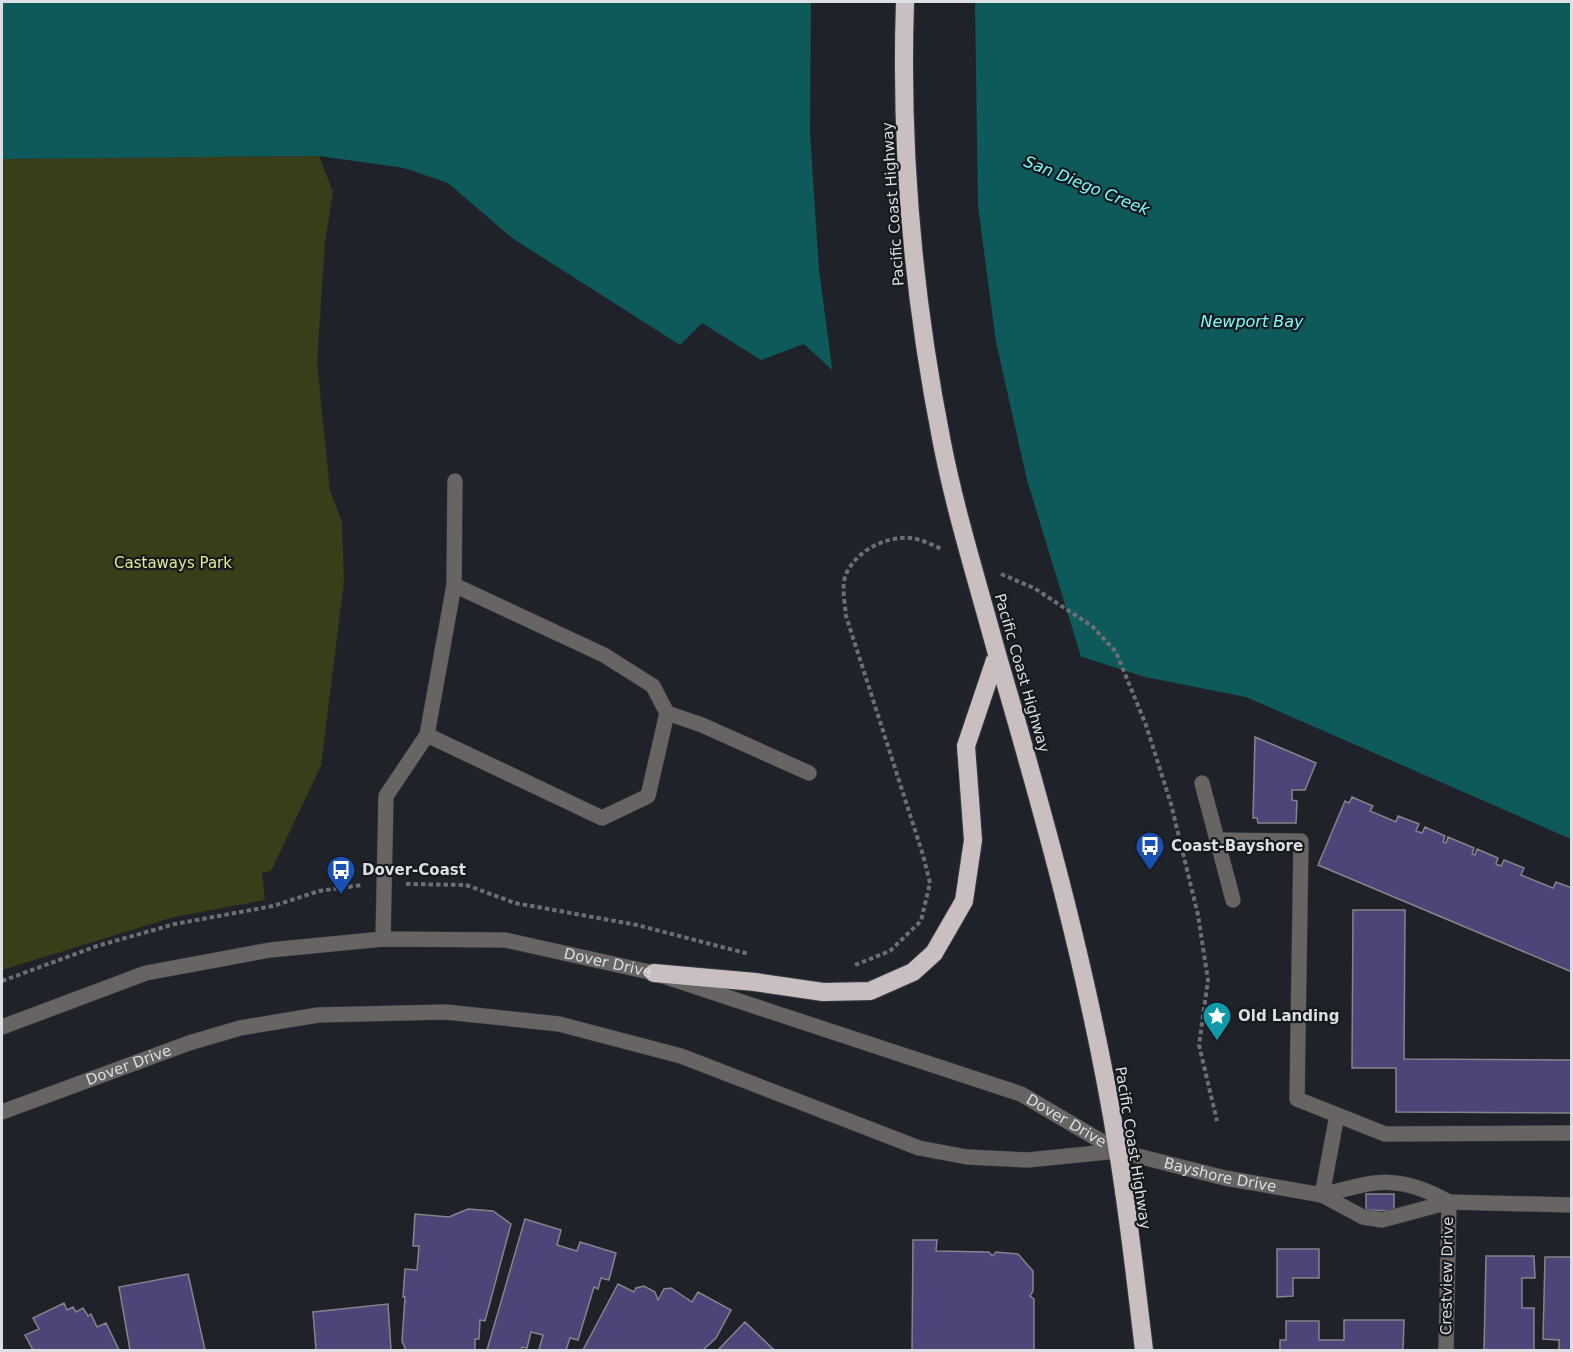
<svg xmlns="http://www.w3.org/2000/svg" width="1573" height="1352" font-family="'DejaVu Sans',sans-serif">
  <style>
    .green { fill: #393d18 }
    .water { fill: #0e5959 }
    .pier { fill: #1f2329 }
    .building { fill: #4d4477; stroke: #85848c; stroke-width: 1.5 }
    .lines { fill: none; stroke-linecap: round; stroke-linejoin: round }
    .minor-casing { stroke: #393d43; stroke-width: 16 }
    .highway-casing { stroke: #393d43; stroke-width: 20 }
    .path { stroke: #6b6f74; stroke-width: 4; stroke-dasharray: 4.5 3; stroke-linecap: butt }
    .minor { stroke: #686464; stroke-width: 15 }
    .highway { stroke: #c9bfc0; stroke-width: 18 }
    .highway-bridge-casing { stroke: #393d43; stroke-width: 20; stroke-linecap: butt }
    .highway-bridge { stroke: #c9bfc0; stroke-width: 18 }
    .labels { text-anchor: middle; stroke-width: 4.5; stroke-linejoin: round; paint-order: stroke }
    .street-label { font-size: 15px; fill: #dbdee2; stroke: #161a1f }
    .park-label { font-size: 15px; fill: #dfeb91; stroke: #161a1f }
    .poi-label { font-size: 15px; font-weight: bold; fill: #dbdee2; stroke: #161a1f; text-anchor: start }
    .water-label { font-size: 16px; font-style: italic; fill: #7cfcfd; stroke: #161a1f }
  </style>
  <rect width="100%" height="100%" fill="#1f2329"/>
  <!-- green -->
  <path class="green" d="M319 156 333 192 325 242 317 362 330 491 342 522 344 581 321 766 271 871 262 873 265 900 174 917 2 970V159Z"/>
  <!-- water -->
  <path class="water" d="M2 2H1571V839L1246 697 1145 677 1057 649 1035 557 804 344 761 360 702 323 680 345 512 238 448 183 404 168 319 156 2 159Z"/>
  <!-- pier -->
  <path class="pier" d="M811 2H975L978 206 996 342 1027 480 1082 660 1055 651 1032 558 833 375 819 270 810 133Z"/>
  <!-- building -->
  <path class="building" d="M1255 737 1316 763 1305 790H1292V800L1297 801 1296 823H1258L1257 818H1253Z
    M1352 797 1373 806 1370 811 1396 822 1398 816 1419 824 1416 831 1422 833 1425 827 1445 836 1443 842 1446 843 1448 837 1474 848 1472 854 1475 855 1477 849 1498 858 1496 864 1501 866 1504 860 1524 868 1521 875 1553 888 1556 882 1572 888V972L1318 865 1345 801 1349 803Z
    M1353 910H1405L1404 1059 1572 1060V1113L1396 1112V1068H1352Z
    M1366 1194H1394V1211L1366 1210Z
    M468 1209 493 1211 511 1224 485 1321 480 1320 479 1339H475V1350H406L402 1341 405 1297H403L405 1269 417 1270 419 1246H413L415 1214 449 1217Z
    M525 1219 561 1230 557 1245 577 1251 580 1242 616 1253 609 1280 601 1278 598 1289 594 1287 578 1340 570 1338 566 1350H539L543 1335 531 1332 527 1348 522 1347 521 1350H487Z
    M913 1240H937L936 1251 989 1252 992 1256 996 1252 1018 1254 1033 1271V1291L1030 1296 1034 1299V1350H912Z
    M1277 1249H1319V1278H1293V1296L1277 1297Z
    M1486 1256H1534L1535 1278H1522V1308H1534V1350H1484Z
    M1545 1257H1572V1350H1559V1340L1543 1339Z
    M188 1274 205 1350H130L119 1287Z
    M618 1284 634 1292 636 1288 644 1286 655 1292 658 1300 664 1289 671 1288 692 1302 698 1292 731 1310 716 1338 703 1350H583Z
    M64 1303 67 1310 73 1307 76 1312 83 1308 88 1316 91 1314 97 1327 106 1323 119 1350H33L25 1335 39 1329 33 1318Z
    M388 1304 391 1350H316L313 1312Z
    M1344 1320H1404L1403 1350H1280V1340H1286V1321H1319V1340H1344Z
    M745 1322 774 1350H718Z"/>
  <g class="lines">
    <!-- minor casing -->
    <g class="minor-casing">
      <g id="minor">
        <path d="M667 713 702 725 809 773"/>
        <path d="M427 735 602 818 648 796 667 713 653 686 604 655 454 585"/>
        <path d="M1202 783 1233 900"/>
        <path d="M1218 840 1301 841 1297 1099 1385 1134 1572 1133"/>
        <path d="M383 939 386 796 427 735 454 585 455 481"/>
        <path id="s1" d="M2 1027 146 973 270 950 383 939 505 940 654 973 1021 1094 1118 1151 1225 1178 1322 1195 1363 1217 1382 1220 1449 1202 1572 1205"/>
        <path id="s2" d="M2 1112 189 1043 240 1028 318 1015 446 1012 559 1024 681 1056 919 1148 967 1157 1027 1160 1118 1151"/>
        <path d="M1322 1195C1375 1181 1398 1173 1449 1202L1446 1350"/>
        <path d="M1322 1195 1337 1115"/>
      </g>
    </g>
    <!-- highway casing -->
    <g class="highway-casing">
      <path id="highway" d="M997 654C1045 818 1091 983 1118 1152 1129 1218 1136 1284 1144 1350
        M654 973 755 982 823 992 870 991 913 972 934 953 964 901 973 840 966 746 997 654"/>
    </g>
    <!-- path -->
    <path class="path" d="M1001 574 1034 588 1092 626 1116 652 1146 725 1171 804 1198 915 1208 980 1199 1045 1217 1121
      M406 884 466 885 515 903 637 925 749 954
      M855 965 890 951 921 921 930 883 923 855 846 616C845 603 841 587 846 574 857 550 886 536 911 538 921 539 932 545 942 549
      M2 981 97 946 175 924 273 906 319 891 362 885"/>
    <!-- minor -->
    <use href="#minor" class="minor"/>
    <!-- highway -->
    <use href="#highway" class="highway"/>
    <!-- highway-bridge casing -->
    <g class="highway-bridge-casing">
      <path id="highway-bridge" d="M905 2C900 150 913 297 942 443 956 514 978 584 997 654"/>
    </g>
    <!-- highway-bridge -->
    <use href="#highway-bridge" class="highway-bridge"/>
  </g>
  <!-- icons -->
  <defs>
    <g id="bus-pin" transform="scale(1.5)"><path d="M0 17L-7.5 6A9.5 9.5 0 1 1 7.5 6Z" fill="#1a4fb4" stroke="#161a1f"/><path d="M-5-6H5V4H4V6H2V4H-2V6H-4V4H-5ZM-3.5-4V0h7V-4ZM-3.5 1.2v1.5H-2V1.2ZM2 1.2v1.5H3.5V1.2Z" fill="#fff"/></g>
    <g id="sight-pin" transform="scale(1.5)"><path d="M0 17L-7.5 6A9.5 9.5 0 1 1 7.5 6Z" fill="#0f9aa8" stroke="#161a1f"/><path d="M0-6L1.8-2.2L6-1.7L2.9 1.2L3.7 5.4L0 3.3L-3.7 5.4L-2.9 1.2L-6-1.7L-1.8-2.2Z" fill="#fff"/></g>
  </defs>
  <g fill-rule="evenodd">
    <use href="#bus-pin" x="1150" y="846"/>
    <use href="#bus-pin" x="341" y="870"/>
    <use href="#sight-pin" x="1217" y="1016"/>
  </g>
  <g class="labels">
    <!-- street labels -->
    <g class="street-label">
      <text transform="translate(893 204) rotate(-94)" y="5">Pacific Coast Highway</text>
      <text transform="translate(1022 673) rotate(74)" y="5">Pacific Coast Highway</text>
      <text dy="5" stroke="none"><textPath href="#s1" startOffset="621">Dover Drive</textPath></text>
      <text dy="5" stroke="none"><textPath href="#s2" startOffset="135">Dover Drive</textPath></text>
      <text dy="5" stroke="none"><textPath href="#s1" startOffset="1107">Dover Drive</textPath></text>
      <text transform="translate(1133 1148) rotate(81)" y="5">Pacific Coast Highway</text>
      <text dy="5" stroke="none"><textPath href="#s1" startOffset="1272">Bayshore Drive</textPath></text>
      <text transform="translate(1447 1276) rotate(-89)" y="5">Crestview Drive</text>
    </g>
    <!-- park labels -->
    <g class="park-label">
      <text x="173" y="568">Castaways Park</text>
    </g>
    <!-- poi labels -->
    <g class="poi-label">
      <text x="1171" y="851">Coast-Bayshore</text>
      <text x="362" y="875">Dover-Coast</text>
      <text x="1238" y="1021">Old Landing</text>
    </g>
    <!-- water labels -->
    <g class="water-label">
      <text transform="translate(1087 185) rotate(22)" y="6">San Diego Creek</text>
      <text x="1252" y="327">Newport Bay</text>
    </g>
  </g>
  <!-- border -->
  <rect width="1573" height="1352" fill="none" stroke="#dbdee2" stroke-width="6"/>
</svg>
